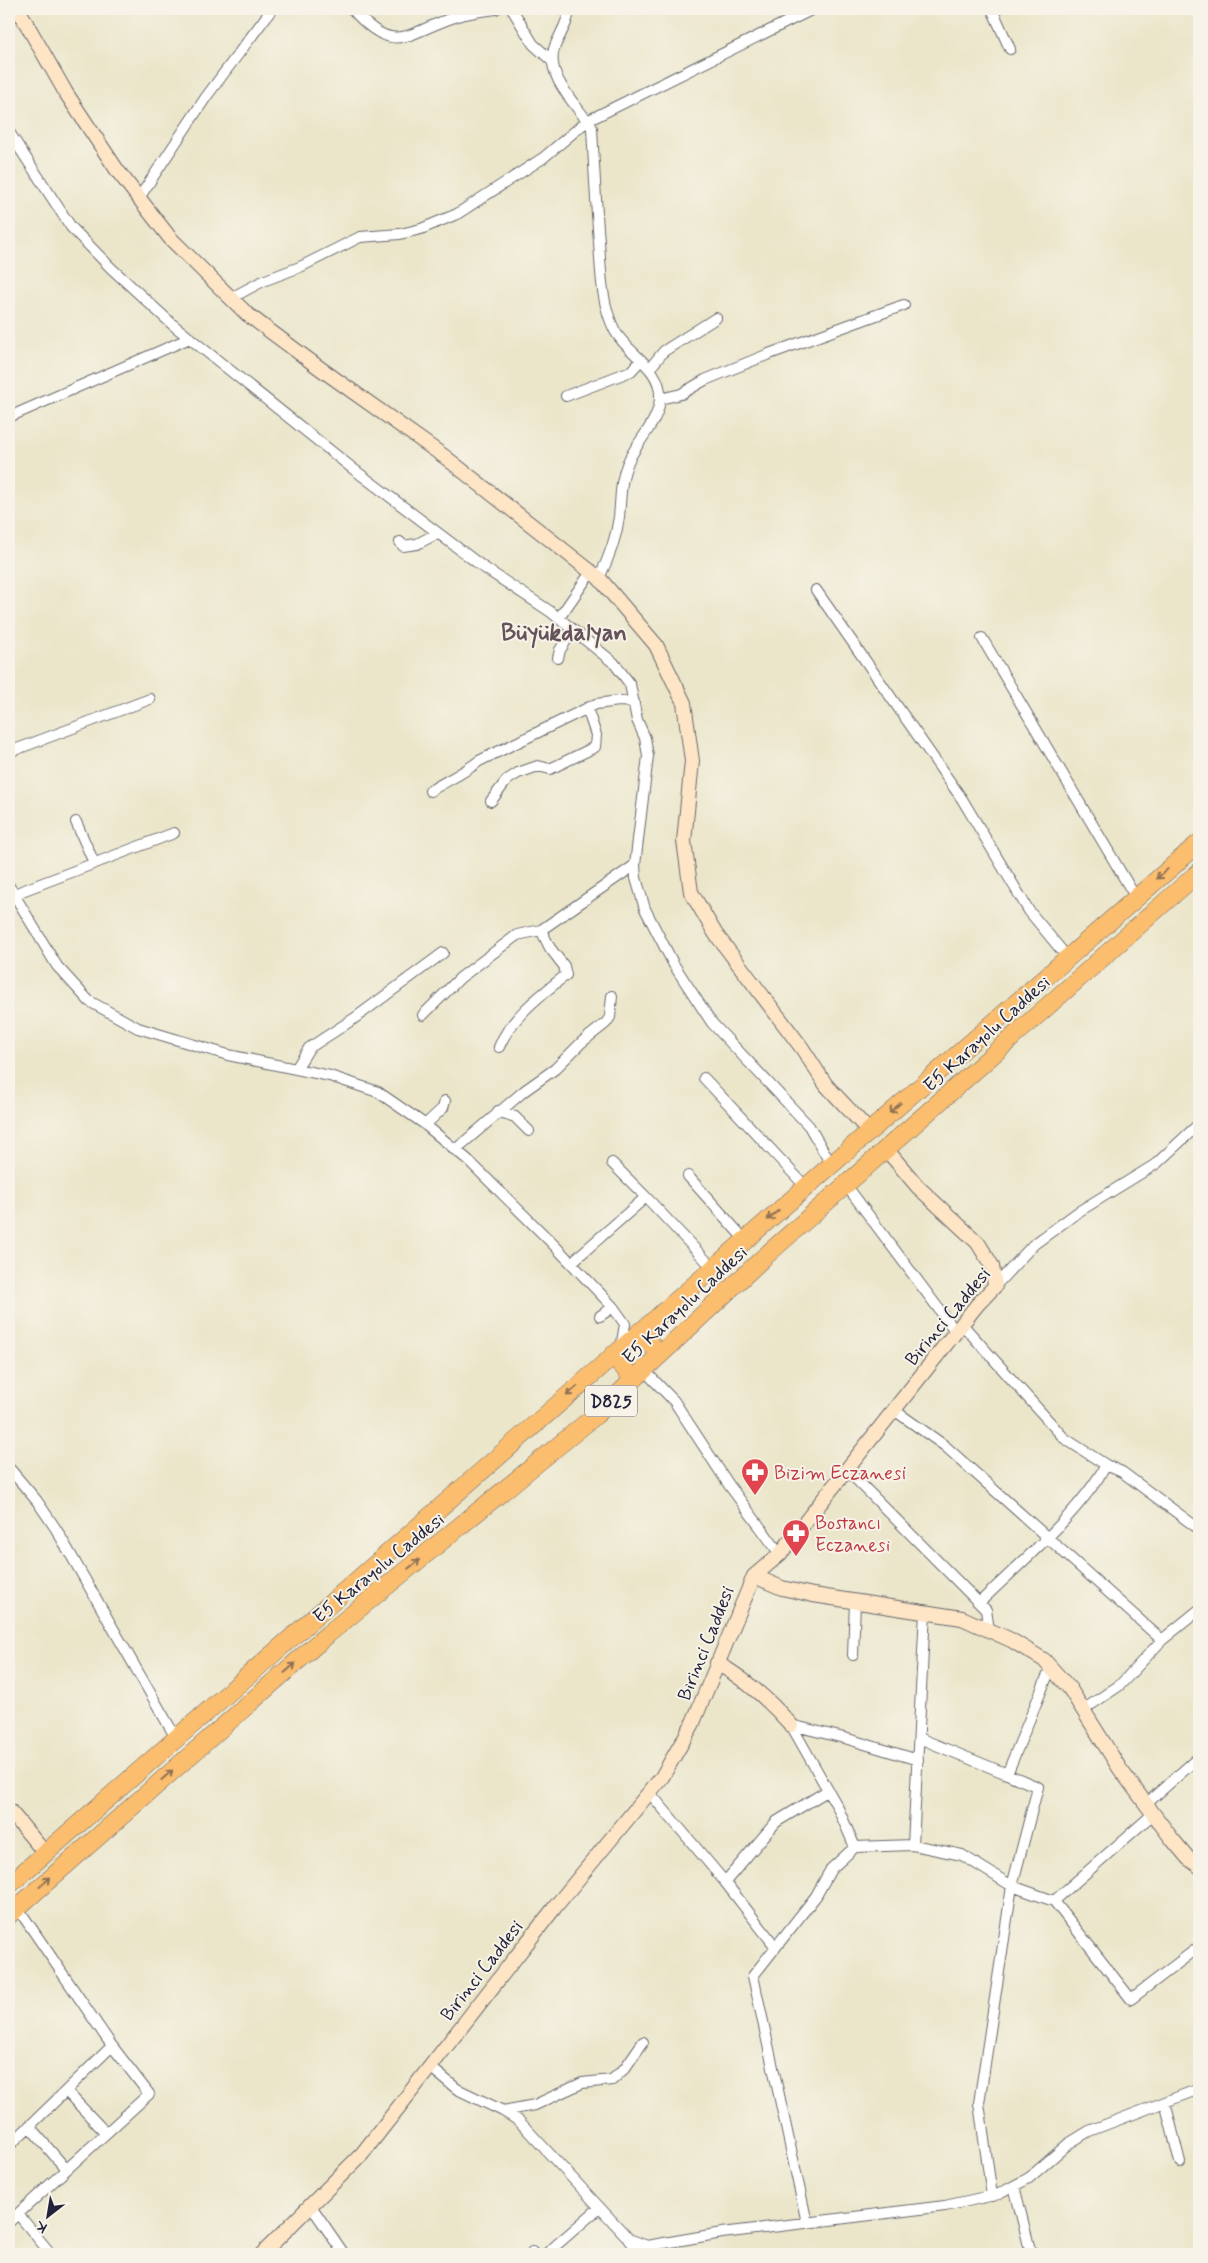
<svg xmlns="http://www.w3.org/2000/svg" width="1208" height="2263" font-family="Mynerve,sans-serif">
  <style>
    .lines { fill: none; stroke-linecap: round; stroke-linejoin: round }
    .street-casing { stroke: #68676d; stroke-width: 12 }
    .secondary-casing { stroke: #68676d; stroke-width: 16 }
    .highway-casing { stroke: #68676d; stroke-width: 19 }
    .street { stroke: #fff; stroke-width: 10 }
    .secondary { stroke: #fde5c5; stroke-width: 14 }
    .highway { stroke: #fbbd6e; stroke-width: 18 }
    .oneway { stroke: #8e7054 }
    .labels { text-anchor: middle; stroke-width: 4; stroke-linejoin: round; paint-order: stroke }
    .shield { fill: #f7f3e8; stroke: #62616f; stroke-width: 1 }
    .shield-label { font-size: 18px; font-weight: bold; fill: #22223b }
    .street-label { font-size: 19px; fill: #22223b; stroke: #f7f3e8 }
    .health-label { font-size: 19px; fill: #be3a42; stroke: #f7f3e8; text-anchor: start }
    .district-label { font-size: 24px; font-weight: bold; fill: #64535a; stroke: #f7f3e8 }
  </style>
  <rect width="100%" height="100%" fill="#f7f3e8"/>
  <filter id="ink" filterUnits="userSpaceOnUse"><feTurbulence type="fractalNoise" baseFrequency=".02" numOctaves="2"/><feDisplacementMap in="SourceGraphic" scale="10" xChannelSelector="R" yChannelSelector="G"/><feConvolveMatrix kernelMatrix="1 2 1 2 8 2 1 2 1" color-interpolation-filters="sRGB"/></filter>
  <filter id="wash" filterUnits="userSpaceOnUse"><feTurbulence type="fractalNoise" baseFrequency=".0096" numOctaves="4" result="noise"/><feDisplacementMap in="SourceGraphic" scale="20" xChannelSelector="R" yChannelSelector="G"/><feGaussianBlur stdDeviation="1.12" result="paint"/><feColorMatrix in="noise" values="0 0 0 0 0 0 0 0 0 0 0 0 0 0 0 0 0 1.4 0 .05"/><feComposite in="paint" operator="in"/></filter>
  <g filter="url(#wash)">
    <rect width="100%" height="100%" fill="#ebe6ca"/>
  </g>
  <g filter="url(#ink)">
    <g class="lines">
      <!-- street casing -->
      <g class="street-casing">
        <path id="street" d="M352 9C396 59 408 31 458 16 470 12 483 11 496 9
          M512 9 533 44 552 61
          M569 9C569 23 558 36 554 49 545 77 579 107 592 128 594 166 596 204 599 242 601 271 601 304 615 331 628 355 662 367 660 398 659 422 637 441 628 462 620 480 621 498 619 517 616 540 609 558 599 578
          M992 9 1010 49
          M9 132 71 227 111 268 172 324 352 468 483 567 551 612 614 663 630 684 637 720 645 738 648 756 635 865 636 878 645 909 674 965 712 1023 809 1126 831 1164
          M139 198 206 97 272 9
          M231 298 263 281 300 267 360 237 400 234 421 229 457 214 543 158 587 121 813 9
          M650 368 664 351 716 318
          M566 396 631 371 641 360
          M660 399 681 394 705 380 769 354 904 305
          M9 417 190 338
          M400 542 403 546 417 544 438 533
          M816 590 962 799 1029 911 1067 957
          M559 618 591 572
          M982 638 1136 898
          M558 658 560 650 573 630
          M9 752 150 699
          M430 791C446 781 464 773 479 761L596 704 619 701 634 702
          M491 801 507 780 518 773 538 766 550 769 595 747 596 735 587 708
          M76 822 94 863
          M9 886 57 966 89 1001 138 1028 228 1055 330 1076 378 1092 423 1123 468 1160 552 1243 613 1307 625 1324 621 1348
          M14 894 174 833
          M423 1015 460 978 517 935 541 930 635 865
          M499 1047C511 1017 541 995 566 975L564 966 550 948 541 930
          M296 1069 309 1048 355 1018 443 953
          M704 1078 806 1187
          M498 1111 515 1117 529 1131
          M425 1125 443 1108 445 1101
          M455 1150 524 1091 555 1069 582 1042 606 1023 610 1017 612 996
          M612 1163 646 1197
          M688 1176 745 1240
          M846 1185 956 1332
          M571 1263 646 1197 713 1268
          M995 1286 1033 1245 1078 1212 1156 1164 1199 1124
          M600 1316 613 1307
          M962 1324 1064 1438 1106 1465 1122 1472 1199 1529
          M644 1370 674 1401 729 1485 780 1554
          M894 1410 945 1446 1162 1640
          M9 1468 37 1501 56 1529 176 1738
          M847 1470 986 1610 989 1630
          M979 1603C1020 1563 1078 1515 1106 1465
          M853 1655 855 1602
          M1083 1710 1120 1685 1162 1640 1199 1610
          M791 1725 837 1806 855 1847 913 1845 962 1855 1012 1886 1038 1787 1007 1774
          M791 1725 848 1739 918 1760
          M919 1738 1007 1774 1051 1667
          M649 1792 725 1882 775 1946
          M1146 1804 1199 1757
          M913 1845 925 1612
          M725 1882 776 1822 827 1791
          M1054 1901 1153 1814
          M429 2066 457 2089 503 2111 519 2121 629 2239 647 2246 722 2233 945 2206 999 2194 1029 2178 1068 2144 1089 2131 1199 2089
          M67 2092 106 2133
          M1165 2102 1180 2162
          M503 2111 535 2105 582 2083 612 2080 625 2068 643 2042
          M29 2126 66 2169
          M9 2146 112 2046
          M1014 2186 1031 2254
          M992 2196 979 2103 1012 1886 1054 1901 1131 1999 1199 1947
          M311 2206 344 2254
          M18 2214 51 2254
          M9 2222 149 2094 112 2046 17 1907
          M807 2223 753 1976 816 1896 831 1869 855 1847
          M629 2239 640 2254
          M532 2252 534 2254
          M546 2254 599 2208"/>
      </g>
      <!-- secondary casing -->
      <g class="secondary-casing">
        <path id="secondary" d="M18 9 66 93 117 170 170 238 247 314 321 369 445 457 599 578 656 645 684 703 692 761 684 841 691 892 715 933 802 1048 826 1085 869 1131
          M754 1576 782 1588 813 1595 962 1618 1011 1640 1044 1660 1070 1689 1120 1769 1172 1839 1188 1858 1199 1866
          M717 1663C745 1679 770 1701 791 1725
          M9 1810 45 1853
          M262 2254 362 2154 555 1907 662 1777 692 1725 754 1576 780 1554 977 1305 995 1286 992 1266 978 1243 918 1187 886 1149"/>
      </g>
      <!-- highway casing -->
      <g class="highway-casing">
        <path id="highway" d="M640 1331 660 1355
          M613 1355 634 1380
          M9 1885 1199 843
          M9 1915 328 1634 596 1415 762 1259 1199 872"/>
      </g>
      <!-- street -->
      <use href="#street" class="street"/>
      <!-- secondary -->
      <use href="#secondary" class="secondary"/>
      <!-- highway -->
      <use href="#highway" class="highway"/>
    </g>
    <!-- one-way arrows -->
    <defs><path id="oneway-shaft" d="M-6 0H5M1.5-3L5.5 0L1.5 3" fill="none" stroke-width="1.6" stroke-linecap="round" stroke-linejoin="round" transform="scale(1.25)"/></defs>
    <g class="oneway">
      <use href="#oneway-shaft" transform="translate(1162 874) rotate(139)"/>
      <use href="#oneway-shaft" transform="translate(895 1108) rotate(139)"/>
      <use href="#oneway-shaft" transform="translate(773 1215) rotate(140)"/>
      <use href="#oneway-shaft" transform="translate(572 1391) rotate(139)"/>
      <use href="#oneway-shaft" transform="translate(414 1564) rotate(-39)"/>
      <use href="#oneway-shaft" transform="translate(290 1668) rotate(-41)"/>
      <use href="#oneway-shaft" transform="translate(167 1775) rotate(-41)"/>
      <use href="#oneway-shaft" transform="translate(45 1882) rotate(-41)"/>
    </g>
  </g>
  <!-- icons -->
  <defs>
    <g id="pharmacy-pin" transform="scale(1.4375)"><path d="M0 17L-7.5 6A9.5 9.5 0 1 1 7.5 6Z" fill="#e0444e" stroke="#f7f3e8"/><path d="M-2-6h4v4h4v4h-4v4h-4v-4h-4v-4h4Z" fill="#fff"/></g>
  </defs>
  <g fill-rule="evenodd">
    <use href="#pharmacy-pin" x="755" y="1472"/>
    <use href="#pharmacy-pin" x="796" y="1533"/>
  </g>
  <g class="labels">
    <!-- shield labels -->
    <rect class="shield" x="585" y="1385.5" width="52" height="31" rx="4"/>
    <g class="shield-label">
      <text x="611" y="1407">D825</text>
    </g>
    <!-- street labels -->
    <g class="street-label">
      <text transform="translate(986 1033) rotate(-42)" y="7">E5 Karayolu Caddesi</text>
      <text transform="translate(684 1304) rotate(-43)" y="7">E5 Karayolu Caddesi</text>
      <text transform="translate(947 1316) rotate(-50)" y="7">Birinci Caddesi</text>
      <text transform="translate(378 1567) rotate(-39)" y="7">E5 Karayolu Caddesi</text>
      <text transform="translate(705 1643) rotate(-68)" y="7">Birinci Caddesi</text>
      <text transform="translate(481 1970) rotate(-52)" y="7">Birinci Caddesi</text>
    </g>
    <!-- health labels -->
    <g class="health-label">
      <text x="774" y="1479">Bizim Eczanesi</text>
      <text x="815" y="1529">Bostancı<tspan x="815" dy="22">Eczanesi</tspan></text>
    </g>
    <!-- district labels -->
    <g class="district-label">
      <text x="564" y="640">Büyükdalyan</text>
    </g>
  </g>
  <!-- margin -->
  <rect width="1208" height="2263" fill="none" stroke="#f7f3e8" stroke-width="30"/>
  <!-- north arrow -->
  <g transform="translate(48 2216) rotate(211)" stroke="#f7f3e8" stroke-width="4" paint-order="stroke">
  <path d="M0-4L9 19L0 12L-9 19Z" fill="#22223b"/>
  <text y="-8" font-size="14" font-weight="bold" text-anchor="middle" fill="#22223b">K</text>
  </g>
</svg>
